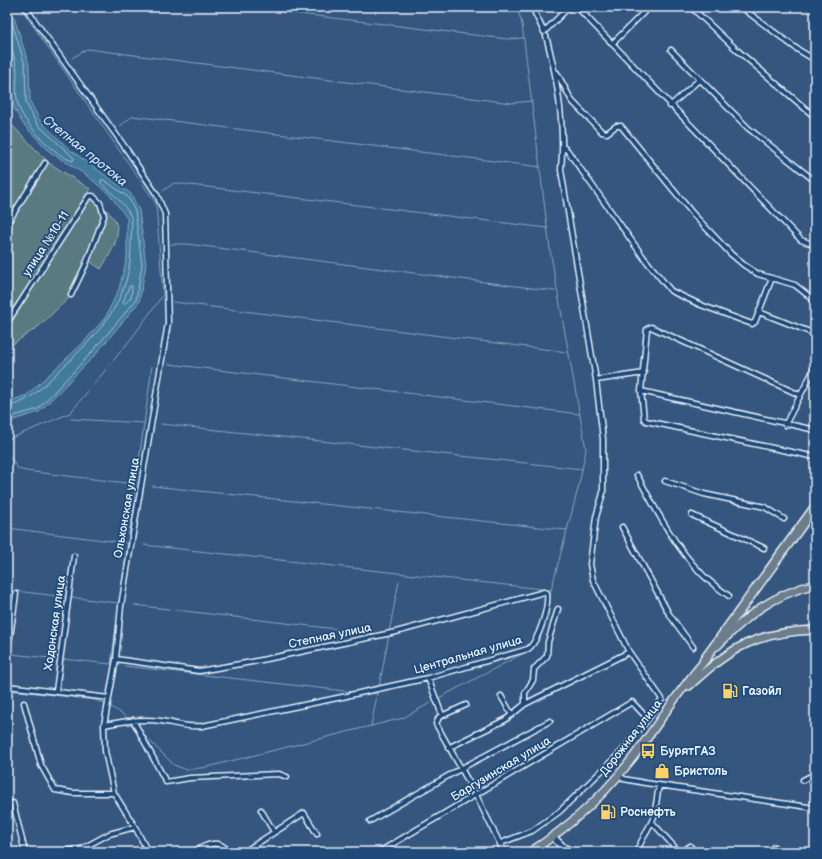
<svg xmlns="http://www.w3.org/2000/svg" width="822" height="859" font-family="'Balsamiq Sans',sans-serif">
	<rect width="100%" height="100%" fill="#35567e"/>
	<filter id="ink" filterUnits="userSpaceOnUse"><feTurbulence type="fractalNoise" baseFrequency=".025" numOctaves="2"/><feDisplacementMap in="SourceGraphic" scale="8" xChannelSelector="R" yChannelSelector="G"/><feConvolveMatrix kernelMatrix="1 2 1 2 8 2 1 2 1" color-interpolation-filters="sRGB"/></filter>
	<g filter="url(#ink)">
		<path fill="#587a80" stroke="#a0b6bc" d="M7,120L49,163L90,189L87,194L92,197C99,204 109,211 114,219C124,236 109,255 101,269L86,259L67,295L70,297L39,326L7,348Z"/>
		<path fill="#427a9c" stroke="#84aac1" d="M7,10L14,17L29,65L30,101L40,121L69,149L131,194L139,210L146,265L139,302L95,355L39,412L7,422V402L27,395L82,344L105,318L119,289L127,257V218L110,195L86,175L50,152L23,124L14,108L12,94L13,69L7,44Z"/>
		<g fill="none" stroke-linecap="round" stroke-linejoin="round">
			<path stroke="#a6c1d3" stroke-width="1" d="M7,15L11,19L25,65L26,103L37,124L74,158L73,161C57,158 21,121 18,104C15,93 17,82 17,70C16,64 14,58 13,52L7,48
				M132,286L131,298L124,304L123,302L129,287Z
				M7,406C29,404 46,383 61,369C101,331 132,300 131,241C131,234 133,224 131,217C126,205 110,191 101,183V180H104L128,197L135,211L142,265L136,300L92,352L38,409L7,418"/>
			<path stroke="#84aac1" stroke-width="1" d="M242,7L507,39L523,38
				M517,7L522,24L550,250L586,449L579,485L549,598
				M72,58L87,49L511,103L532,101
				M120,126L133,116L541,167
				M163,191L174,183L547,228
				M171,244H187L555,291
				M173,302L567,352
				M169,364L579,414
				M71,419L144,423
				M161,424L582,469
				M7,440L70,413L131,339L163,295L156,204L153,199L20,7
				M8,453L18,469L26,471L135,484
				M152,486L567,530
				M7,528L127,543
				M144,545L551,590
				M7,590L66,597
				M69,597L118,603
				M134,605L378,634
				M389,632L399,581
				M10,654L59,659
				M62,659L111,664L152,366
				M124,666L354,692
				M379,687L389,635
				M7,691H20L95,700L106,704
				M368,693L377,694
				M437,699L526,652
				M109,705L129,719
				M371,726L378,690
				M142,733L174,765L187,770L207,767L403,718L434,701"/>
			<defs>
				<path id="street" d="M25,7L127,150L157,195L165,214L168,323L121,606L116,659L104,725L105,751L114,793L135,827
					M532,7L544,32L569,7
					M577,7L801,240L815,245
					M691,7L737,50L815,117
					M741,7L797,49L815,60
					M584,15L591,7
					M546,36C558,80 565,125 561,170L596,380L603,439V493L596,517L590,564L593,580L629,652
					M612,44L649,7
					M671,50L748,128L815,181
					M557,73L572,101L602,132L607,133L616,126H621L693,214L731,254L744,265L758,274L795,285L815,301
					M670,106L699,80
					M563,147L567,150L644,258L671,291L701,305L752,324L755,322L772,278
					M7,224L45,163
					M759,312L815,334
					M7,323L89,196H93L100,203L104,216L86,264L71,295
					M596,380L644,373
					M641,391L815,430
					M800,395L651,327L647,329L641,391L644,419L646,421L815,457
					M785,425L815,367
					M637,475C655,508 674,546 701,573C709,582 720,589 729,596
					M665,481L704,494L765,507L784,519
					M692,515L764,548
					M622,527L669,614L693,647
					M7,658L16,594
					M116,659L199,671L252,662L396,632L544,592L547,593C549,606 539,641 528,649L428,678L350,695
					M428,678L442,715
					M7,686L109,698
					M56,691L74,556
					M501,696L512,715
					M24,703L41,765L55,790L73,793H114
					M525,704V693L533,680L534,669L547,656L548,642L558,609
					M466,705L439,717L436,724L476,795L504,852
					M133,720L166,782L190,778L279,774L287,777
					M104,725C123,721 142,718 161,721C175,723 187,728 202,726L347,696
					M448,748L505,720L525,704L629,652L662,699L648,719
					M619,775L624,779L645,783L815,808
					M803,780L815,774
					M13,803L25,852
					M261,810L274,832
					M370,821L460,769L550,721
					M652,822L679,852
					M61,852L81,849L109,834L135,827L148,852
					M192,852C206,846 218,837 229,852
					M244,852L304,813L317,834
					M379,852L632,702L648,719L621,752L559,812L532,831L501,843
					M636,852L654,817L659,785
					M682,852L690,846L695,852
					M768,852L774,847"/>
				<path id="secondary" d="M553,837L564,848L574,852"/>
				<path id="primary" d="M717,646C749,614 770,596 815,584
					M689,686C732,647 755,632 815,630
					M530,852C566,829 600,799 627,765C655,730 678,690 708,657"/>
				<path id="highway" d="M704,660L815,507"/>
			</defs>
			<use href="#street" stroke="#e8f1f8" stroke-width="7"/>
			<use href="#secondary" stroke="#e8f1f8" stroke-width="9"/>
			<use href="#primary" stroke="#e8f1f8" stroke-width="10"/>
			<use href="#highway" stroke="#e8f1f8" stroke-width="11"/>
			<use href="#street" stroke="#1f4a7a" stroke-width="4"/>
			<use href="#secondary" stroke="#1f4a7a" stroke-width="6"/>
			<use href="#primary" stroke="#6c7d8b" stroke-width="7"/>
			<use href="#highway" stroke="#6c7d8b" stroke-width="8"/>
		</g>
	</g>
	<defs>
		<symbol id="fuel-bare" viewBox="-9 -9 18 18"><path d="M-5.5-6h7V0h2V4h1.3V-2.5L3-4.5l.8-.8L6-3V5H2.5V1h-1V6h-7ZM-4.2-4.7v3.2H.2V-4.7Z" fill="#ffd166" stroke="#1f4a7a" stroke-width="2.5" paint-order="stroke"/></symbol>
		<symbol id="bus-bare" viewBox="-9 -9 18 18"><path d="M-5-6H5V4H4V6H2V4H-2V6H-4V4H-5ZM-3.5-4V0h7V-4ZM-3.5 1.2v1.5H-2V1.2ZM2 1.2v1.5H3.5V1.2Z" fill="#ffd166" stroke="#1f4a7a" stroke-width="2.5" paint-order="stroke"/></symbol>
		<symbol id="shop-bare" viewBox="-9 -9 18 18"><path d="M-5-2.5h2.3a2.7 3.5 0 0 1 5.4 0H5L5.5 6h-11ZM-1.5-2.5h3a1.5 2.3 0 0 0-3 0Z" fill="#ffd166" stroke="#1f4a7a" stroke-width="2.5" paint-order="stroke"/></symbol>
	</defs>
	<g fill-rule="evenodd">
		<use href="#fuel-bare" x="719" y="680" width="22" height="22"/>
		<use href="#bus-bare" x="637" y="740" width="22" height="22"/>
		<use href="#shop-bare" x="651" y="760" width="22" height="22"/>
		<use href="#fuel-bare" x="597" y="801" width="22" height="22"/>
	</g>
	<g text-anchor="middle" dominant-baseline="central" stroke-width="3.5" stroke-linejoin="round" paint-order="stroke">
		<g font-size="12" fill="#e8f1f8" stroke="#1f4a7a">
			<text transform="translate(46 244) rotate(-57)">улица №10-11</text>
			<text transform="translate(127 508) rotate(-80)">Ольхонская улица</text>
			<text transform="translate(55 623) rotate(-82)">Ходонская улица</text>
			<text transform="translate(330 636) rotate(-12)">Степная улица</text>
			<text transform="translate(468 655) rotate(-16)">Центральная улица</text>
			<text transform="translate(631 738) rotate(-52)">Дорожная улица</text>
			<text transform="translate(501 769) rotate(-31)">Баргузинская улица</text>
		</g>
		<g font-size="12" font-weight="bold" fill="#e8f1f8" stroke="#1f4a7a" text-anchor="start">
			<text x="742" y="691">Газойл</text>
			<text x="660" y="751">БурятГАЗ</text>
			<text x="674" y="771">Бристоль</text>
			<text x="620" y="812">Роснефть</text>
		</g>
		<g font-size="13" font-style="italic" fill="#cfdfea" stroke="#1f4a7a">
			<text transform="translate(85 151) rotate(39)">Степная протока</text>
		</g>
	</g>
	<rect width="822" height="859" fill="none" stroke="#1f4a7a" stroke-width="24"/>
	<rect x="12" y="12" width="798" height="835" fill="none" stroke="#e8f1f8" stroke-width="1.5" filter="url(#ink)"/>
</svg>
